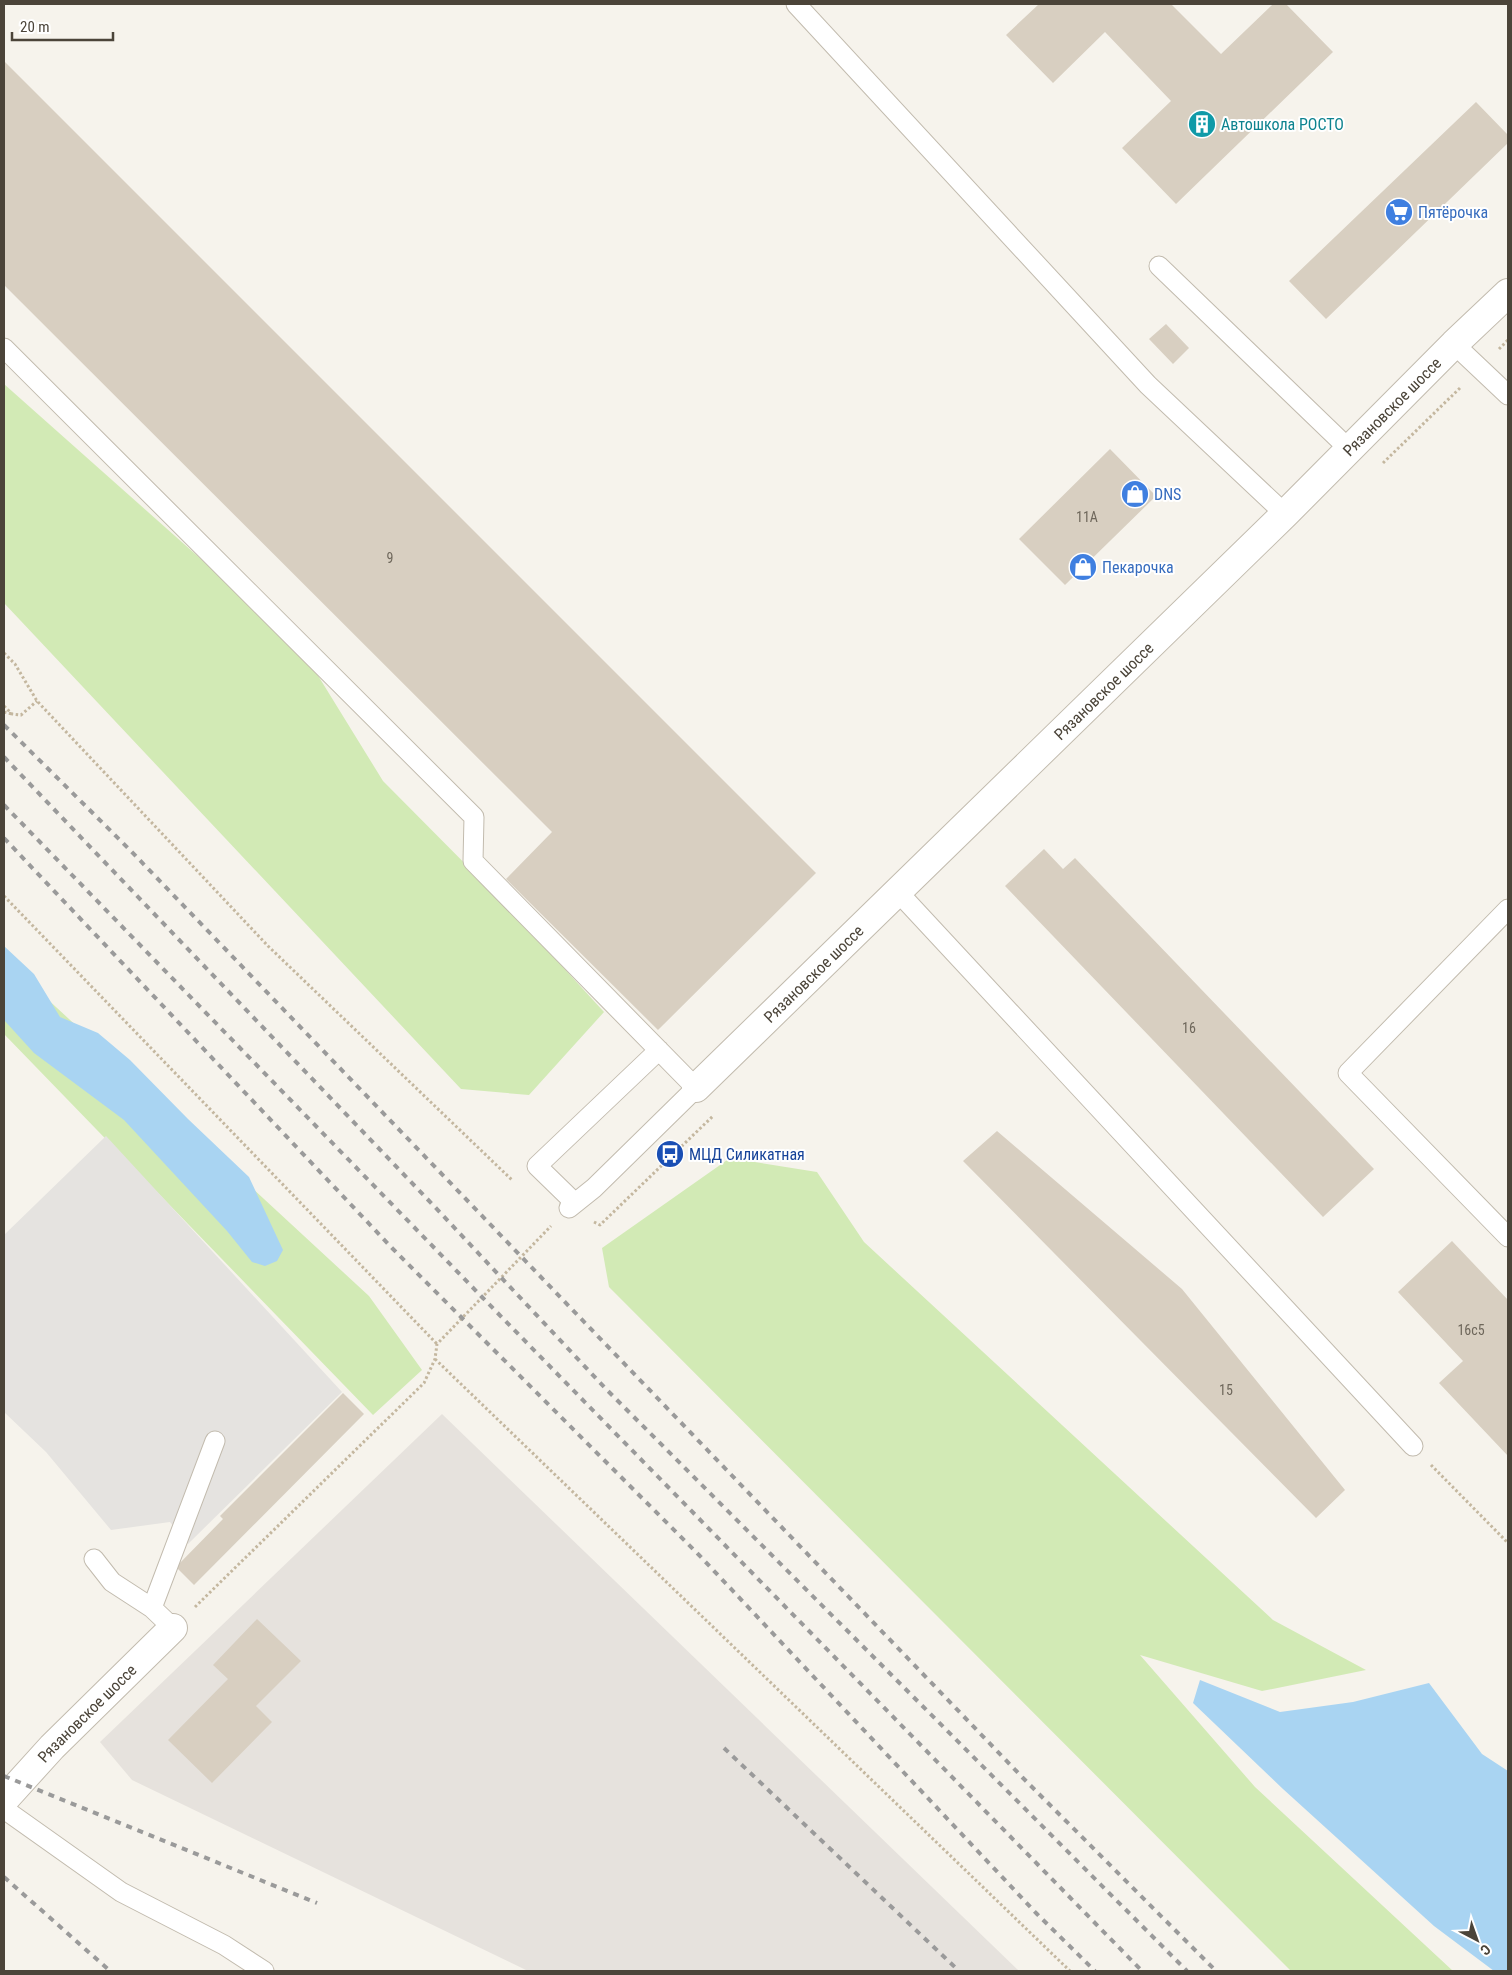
<svg xmlns="http://www.w3.org/2000/svg" width="1512" height="1975" font-family="'Roboto Condensed',sans-serif">
	<rect width="100%" height="100%" fill="#f6f3ec"/>
	<path fill="#e6e2dd" d="M442,1414L1019,1971H528L132,1780L100,1742Z"/>
	<path fill="#d2eab5" d="M4,384L301,648L383,781L507,906L604,1012L529,1095L461,1089L4,603Z
		M4,959L369,1296L422,1370L373,1415L4,1034Z
		M730,1158L817,1172L864,1242L1273,1620L1366,1670L1262,1691L1140,1655L1255,1787L1453,1971H1291L609,1287L602,1248Z"/>
	<path fill="#e5e3e0" d="M106,1136L342,1392L188,1544L170,1522L111,1530L46,1452L4,1412V1235Z"/>
	<path fill="#a9d4f2" d="M4,946L34,974L60,1017L98,1033L130,1060L188,1119L249,1177L283,1250L277,1261L265,1266L252,1262L227,1231L124,1120L34,1053L4,1020Z
		M1200,1680L1280,1712L1353,1702L1429,1683L1482,1754L1508,1771V1971H1494L1434,1926L1283,1789L1193,1703Z"/>
	<path fill="#d8cfc1" d="M1039,4H1171L1221,54L1273,4H1286L1333,52L1176,204L1122,148L1171,101L1105,32L1053,83L1006,35Z
		M4,61L816,873L658,1030L506,879L552,832L4,285Z
		M1476,102L1508,135V143L1326,319L1289,281Z
		M1166,324L1189,348L1173,364L1149,339Z
		M1110,449L1156,496L1065,585L1019,539Z
		M1044,849L1063,869L1075,858L1374,1169L1323,1217L1005,886Z
		M997,1131L1182,1289L1345,1490L1316,1518L963,1161Z
		M1452,1241L1508,1300V1456L1439,1383L1463,1361L1398,1292Z
		M343,1393L364,1414L194,1585L176,1567L223,1519L220,1516Z
		M257,1619L301,1661L256,1706L272,1722L212,1783L168,1740L228,1679L213,1665Z"/>
	<g fill="none" stroke-linecap="round" stroke-linejoin="round">
		<defs>
			<path id="lane" d="M796,4L1148,385L1285,514
				M1159,266L1349,449
				M1454,344L1508,395
				M4,348L474,817L473,861L696,1088L594,1188L569,1208
				M898,892L1413,1446
				M1508,909L1348,1073L1508,1237
				M575,1203L537,1166L659,1050
				M94,1559L112,1582L152,1608
				M173,1628L152,1608L215,1441
				M4,1809L121,1892L224,1945L264,1971"/>
			<g id="street">
				<path id="s1" d="M696,1088L1285,514L1454,344L1508,293"/>
				<path id="s2" d="M4,1800L52,1747L173,1628"/>
			</g>
		</defs>
		<use href="#lane" stroke="#c2bbae" stroke-width="21"/>
		<use href="#street" stroke="#c2bbae" stroke-width="30"/>
		<path stroke="#c4b79f" stroke-width="3" stroke-dasharray="2.5 2.5" stroke-linecap="butt" d="M1499,349L1508,340
			M1383,463L1461,387
			M4,653L15,664L37,701L268,946L512,1180
			M4,706L12,714L21,715L37,701
			M4,712L12,714
			M4,896L437,1344
			M594,1222L600,1225L713,1116
			M435,1359L1070,1971
			M1431,1465L1508,1543
			M195,1607L424,1383L435,1359L437,1344L551,1226"/>
		<use href="#lane" stroke="#fff" stroke-width="19"/>
		<use href="#street" stroke="#fff" stroke-width="28"/>
		<path stroke="#9a9a9a" stroke-width="4" stroke-dasharray="6 6" stroke-linecap="butt" d="M4,725L130,850L1023,1778L1216,1971
			M4,757L434,1206L606,1389L1187,1971
			M4,805L481,1296L1142,1971
			M4,838L392,1248L700,1556L1036,1913L1095,1971
			M724,1748L959,1971
			M4,1776L317,1903
			M4,1877L110,1971"/>
	</g>
	<defs>
		<symbol id="building-disc" viewBox="-11 -11 22 22"><circle r="9.5" fill="#0f9aa8" stroke="#fff"/><path d="M-4-6H4V6H1V3H-1V6H-4ZM-2.5-4.3h1.7v1.8h-1.7ZM.8-4.3h1.7v1.8H.8ZM-2.5-1h1.7V.8h-1.7ZM.8-1h1.7V.8H.8Z" fill="#fff"/></symbol>
		<symbol id="supermarket-disc" viewBox="-11 -11 22 22"><circle r="9.5" fill="#3f7fe0" stroke="#fff"/><path d="M-6-5.5h2.5l.6 2H6L4.5 2H-2.5L-4.4-4H-6ZM-1.5 3.2a1.3 1.3 0 1 0 .1 0ZM3 3.2a1.3 1.3 0 1 0 .1 0Z" fill="#fff"/></symbol>
		<symbol id="shop-disc" viewBox="-11 -11 22 22"><circle r="9.5" fill="#3f7fe0" stroke="#fff"/><path d="M-5-2.5h2.3a2.7 3.5 0 0 1 5.4 0H5L5.5 6h-11ZM-1.5-2.5h3a1.5 2.3 0 0 0-3 0Z" fill="#fff"/></symbol>
		<symbol id="bus-disc" viewBox="-11 -11 22 22"><circle r="9.5" fill="#1a4fb4" stroke="#fff"/><path d="M-5-6H5V4H4V6H2V4H-2V6H-4V4H-5ZM-3.5-4V0h7V-4ZM-3.5 1.2v1.5H-2V1.2ZM2 1.2v1.5H3.5V1.2Z" fill="#fff"/></symbol>
	</defs>
	<g fill-rule="evenodd">
		<use href="#building-disc" x="1186" y="108" width="32" height="32"/>
		<use href="#supermarket-disc" x="1383" y="196" width="32" height="32"/>
		<use href="#shop-disc" x="1119" y="478" width="32" height="32"/>
		<use href="#shop-disc" x="1067" y="551" width="32" height="32"/>
		<use href="#bus-disc" x="654" y="1138" width="32" height="32"/>
	</g>
	<g text-anchor="middle" dominant-baseline="central" stroke-width="4" stroke-linejoin="round" paint-order="stroke">
		<g font-size="14" fill="#6e675b">
			<text x="1087" y="517">11А</text>
			<text x="390" y="558">9</text>
			<text x="1189" y="1028">16</text>
			<text x="1471" y="1330">16с5</text>
			<text x="1226" y="1390">15</text>
		</g>
		<g font-size="16" fill="#0d838f" stroke="#fff" text-anchor="start">
			<text x="1221" y="124">Автошкола РОСТО</text>
		</g>
		<g font-size="16" fill="#366cbe" stroke="#fff" text-anchor="start">
			<text x="1418" y="212">Пятёрочка</text>
			<text x="1154" y="494">DNS</text>
			<text x="1102" y="567">Пекарочка</text>
		</g>
		<g font-size="16" fill="#4b4439" stroke="#fff">
			<text stroke="none"><textPath href="#s1" startOffset="974">Рязановское шоссе</textPath></text>
			<text stroke="none"><textPath href="#s1" startOffset="569">Рязановское шоссе</textPath></text>
			<text stroke="none"><textPath href="#s1" startOffset="164">Рязановское шоссе</textPath></text>
			<text stroke="none"><textPath href="#s2" startOffset="120">Рязановское шоссе</textPath></text>
		</g>
		<g font-size="16" fill="#164399" stroke="#fff" text-anchor="start">
			<text x="689" y="1154">МЦД Силикатная</text>
		</g>
	</g>
	<rect width="1512" height="1975" fill="none" stroke="#4b4439" stroke-width="10"/>
	<g transform="translate(1477 1940) rotate(139)" stroke="#ffffff" stroke-width="4" paint-order="stroke">
	<path d="M0-4L9 19L0 12L-9 19Z" fill="#4b4439"/>
	<text y="-8" font-size="14" font-weight="bold" text-anchor="middle" fill="#4b4439">С</text>
	</g>
	<path d="M12 32v8h101v-8" fill="none" stroke="#4b4439" stroke-width="2.5"/>
	<text x="20" y="32" font-size="15" fill="#4b4439" stroke="#ffffff" stroke-width="4" paint-order="stroke">20 m</text>
</svg>
